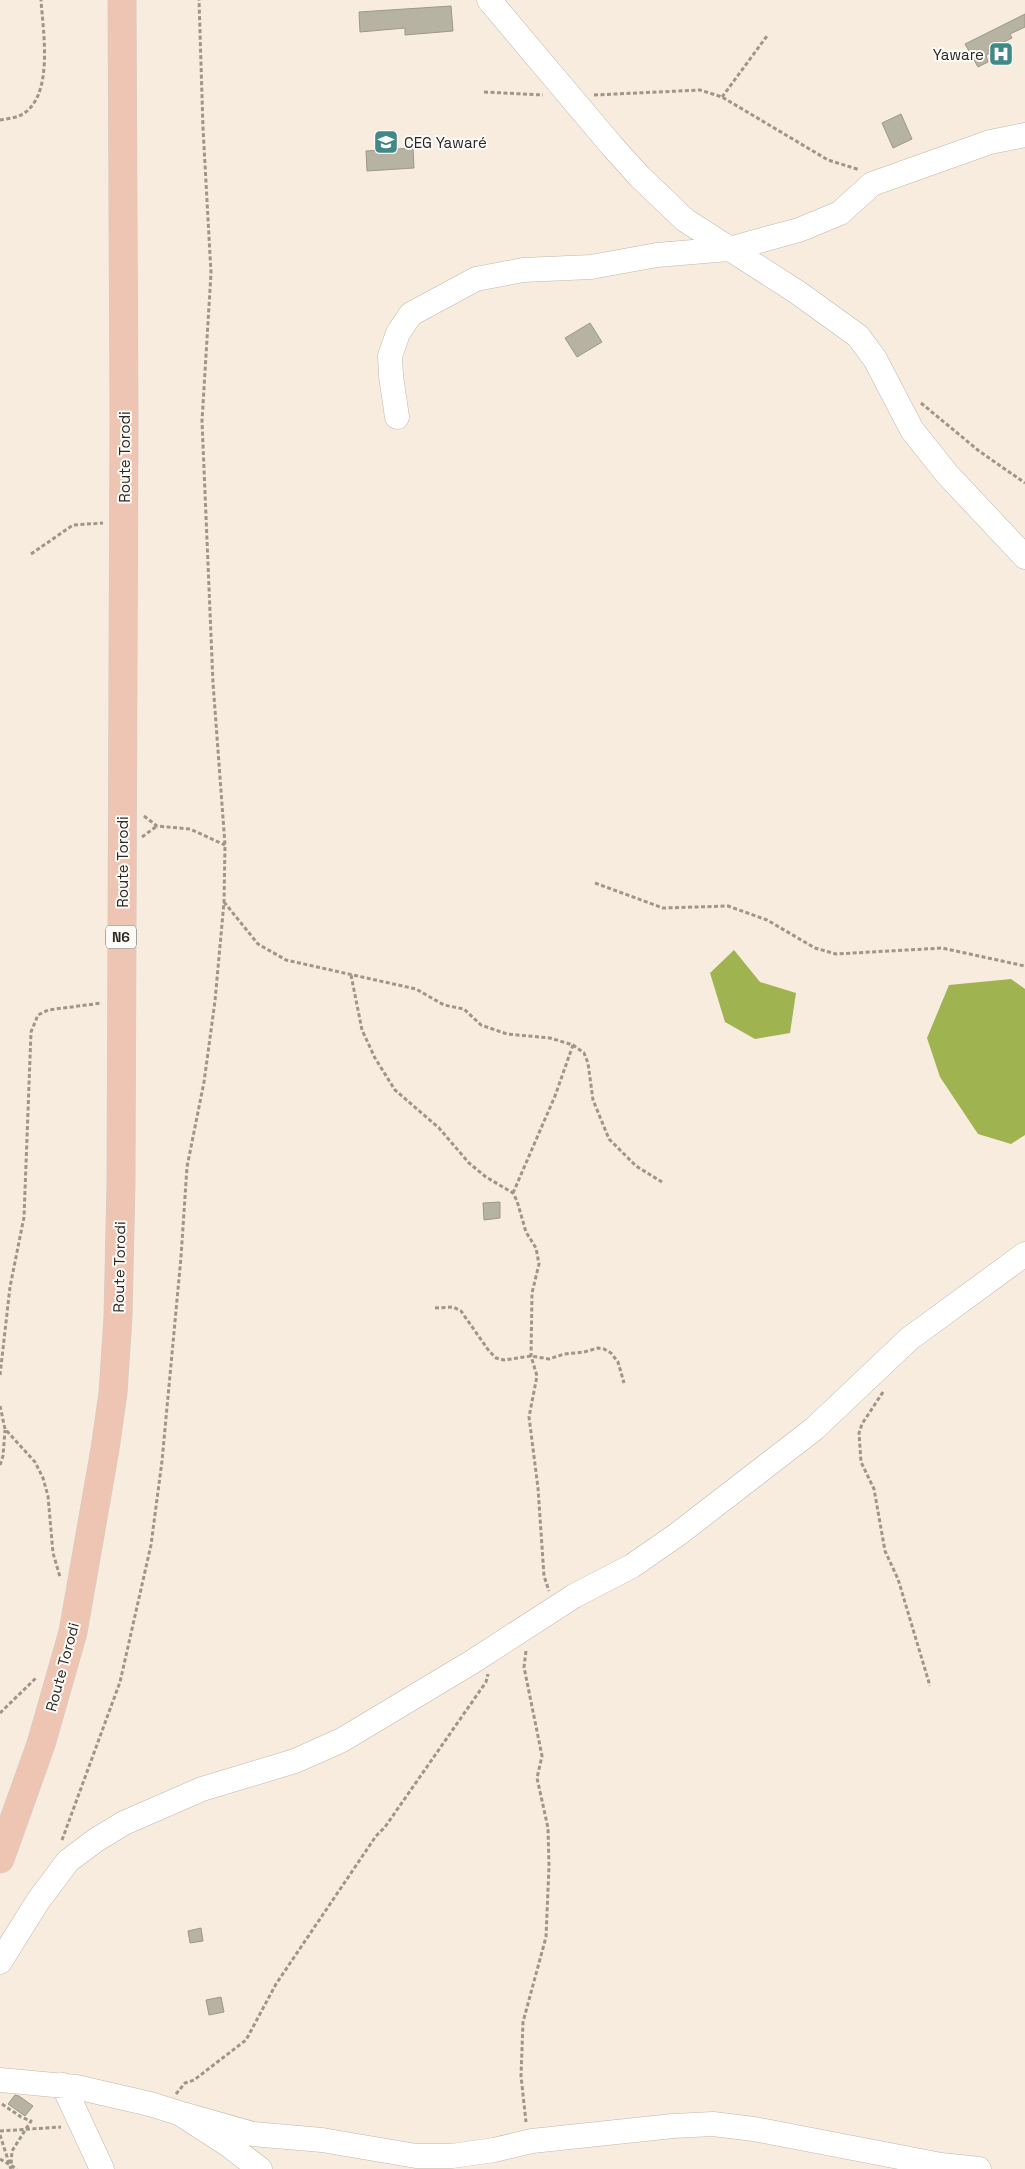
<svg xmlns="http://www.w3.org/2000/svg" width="1025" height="2169" font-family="'Space Grotesk',sans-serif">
	<rect width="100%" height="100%" fill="#f8ecde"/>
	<path fill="#9fb350" d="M734,950L760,982L796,993L790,1033L755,1039L725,1022L710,973Z
		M1011,979L1025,989V1135L1011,1144L978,1134L940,1077L927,1038L949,985Z"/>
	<path fill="#b7b3a3" stroke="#9c9889" d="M451,6L453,31L405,35V28L360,32L359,12Z
		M1025,14V27L1010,34L1012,38L988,50L990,53L986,55L988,62L978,67L965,44Z
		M901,114L912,139L893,148L882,123Z
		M413,148L414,168L367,171L366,151Z
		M590,323L602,342L577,357L565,338Z
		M500,1202V1218L484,1220L483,1203Z
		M201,1928L203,1941L190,1943L188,1931Z
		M221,1997L224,2012L209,2015L206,2000Z
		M15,2095L19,2096L33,2106L25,2116L8,2104Z"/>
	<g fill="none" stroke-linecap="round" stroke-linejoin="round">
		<defs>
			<path id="minor" d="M489,0L612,146L640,177L685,220L797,292L858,336L875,359L912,430L947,474L1025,557
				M397,417L391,376L390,356L398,333L411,314L476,279L523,270L591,267L657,255L729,249L799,230L840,213L872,184L990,142L1025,135
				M0,1962L38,1901L68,1861L96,1840L124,1823L202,1789L295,1761L342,1740L472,1662L574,1596L632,1566L678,1534L814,1429L909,1339L1025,1254
				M0,2080L76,2087L150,2104L179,2113L227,2144L260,2169
				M63,2085L102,2169
				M179,2113L253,2134L322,2140L416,2156H452L494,2150L532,2141L673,2126L713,2124L754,2129L941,2165L979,2169"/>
			<path id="major" d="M0,1859L41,1744L73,1632L105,1449L113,1393L118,1317L121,1183L124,418L122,0"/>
		</defs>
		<use href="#minor" stroke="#c1b6a9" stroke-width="25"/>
		<use href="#major" stroke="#d1cfce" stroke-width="29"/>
		<path stroke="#9e958b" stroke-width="3" stroke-dasharray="4 2.5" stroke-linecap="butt" d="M484,92L543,95
			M594,95L700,90L722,97L828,160L860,170
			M722,97L767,36
			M0,120C6,119 14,118 19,116C55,100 43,32 41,0
			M921,403L979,451L1025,483
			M31,554L73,525L103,523
			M144,816L157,826L190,829L225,845
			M142,837L157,826
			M595,883L663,908L728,906L767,920L815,948L836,954L942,948L1025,966
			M224,902L258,944L286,960L416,989L444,1005L464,1009L481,1025L507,1034L550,1038L573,1045L584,1053L588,1063L593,1100L609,1139L636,1166L662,1182
			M351,975L362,1030L375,1058L395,1090L439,1128L469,1163L486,1177L513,1193L517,1201L526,1232L536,1248L539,1264L532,1293L531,1356L537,1376L529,1417L538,1488L544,1576L549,1591
			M513,1193L555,1096L573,1045
			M435,1308L453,1307L461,1311L489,1351L496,1358L504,1360L531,1356L549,1359L564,1354L584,1352L598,1348L604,1349L611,1353L618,1362L624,1383
			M0,1375L10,1287L24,1217L31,1032L38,1015L48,1010L102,1003
			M883,1392L862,1424L859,1433L861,1462L874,1489L885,1551L898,1579L930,1686
			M0,1406L5,1429L35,1462L43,1478L48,1496L53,1553L60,1577
			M0,1465L3,1456L5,1430
			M526,1651L524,1667L542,1756L537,1778L548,1828L549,1866L546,1937L523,2022L521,2076L526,2122
			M0,1713L37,1677
			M62,1840L120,1682L151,1545L162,1461L181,1257L187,1167L204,1082L215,1001L224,902L225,845L213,683L202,421L211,273L203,128L199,0
			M176,2094L185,2083L194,2080L246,2040L276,1984L376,1836L385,1827L486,1682L488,1674
			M2,2104L21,2117L31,2121L12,2151L11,2165
			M0,2131L61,2127
			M0,2135L11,2169
			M0,2159L17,2169"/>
		<use href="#minor" stroke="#fff" stroke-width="24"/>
		<use href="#major" stroke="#edc5b2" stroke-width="28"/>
	</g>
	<defs>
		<symbol id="hospital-square" viewBox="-11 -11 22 22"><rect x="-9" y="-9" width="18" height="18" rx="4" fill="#418986" stroke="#fdfbf8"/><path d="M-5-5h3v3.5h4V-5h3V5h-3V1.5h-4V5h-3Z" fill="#fff"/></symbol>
		<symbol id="school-square" viewBox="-11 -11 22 22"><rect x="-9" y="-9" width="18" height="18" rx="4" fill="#418986" stroke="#fdfbf8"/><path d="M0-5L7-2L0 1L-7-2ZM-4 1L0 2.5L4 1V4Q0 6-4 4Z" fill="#fff"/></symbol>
	</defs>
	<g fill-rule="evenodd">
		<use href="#hospital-square" x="987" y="40" width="28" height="28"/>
		<use href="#school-square" x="372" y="128" width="28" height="28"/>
	</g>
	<g text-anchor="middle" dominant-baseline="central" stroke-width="4" stroke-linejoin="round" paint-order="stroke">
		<rect fill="#fdfbf8" stroke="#6b6762" stroke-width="1" x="106" y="925.5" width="30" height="23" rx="4"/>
		<g font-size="14" font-weight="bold" fill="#2c2722">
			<text x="121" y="937">N6</text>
		</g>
		<g font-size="15" fill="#2c2722" stroke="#fdfbf8" text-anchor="end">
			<text x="984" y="54">Yaware</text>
			<text x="404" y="142" text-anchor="start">CEG Yawaré</text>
		</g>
		<g font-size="15" fill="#2c2722" stroke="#fdfbf8">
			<text transform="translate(124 457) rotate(-90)">Route Torodi</text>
			<text transform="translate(122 862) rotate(-90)">Route Torodi</text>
			<text transform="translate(119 1267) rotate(-89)">Route Torodi</text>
			<text transform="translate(62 1667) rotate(-75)">Route Torodi</text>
		</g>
	</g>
</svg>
